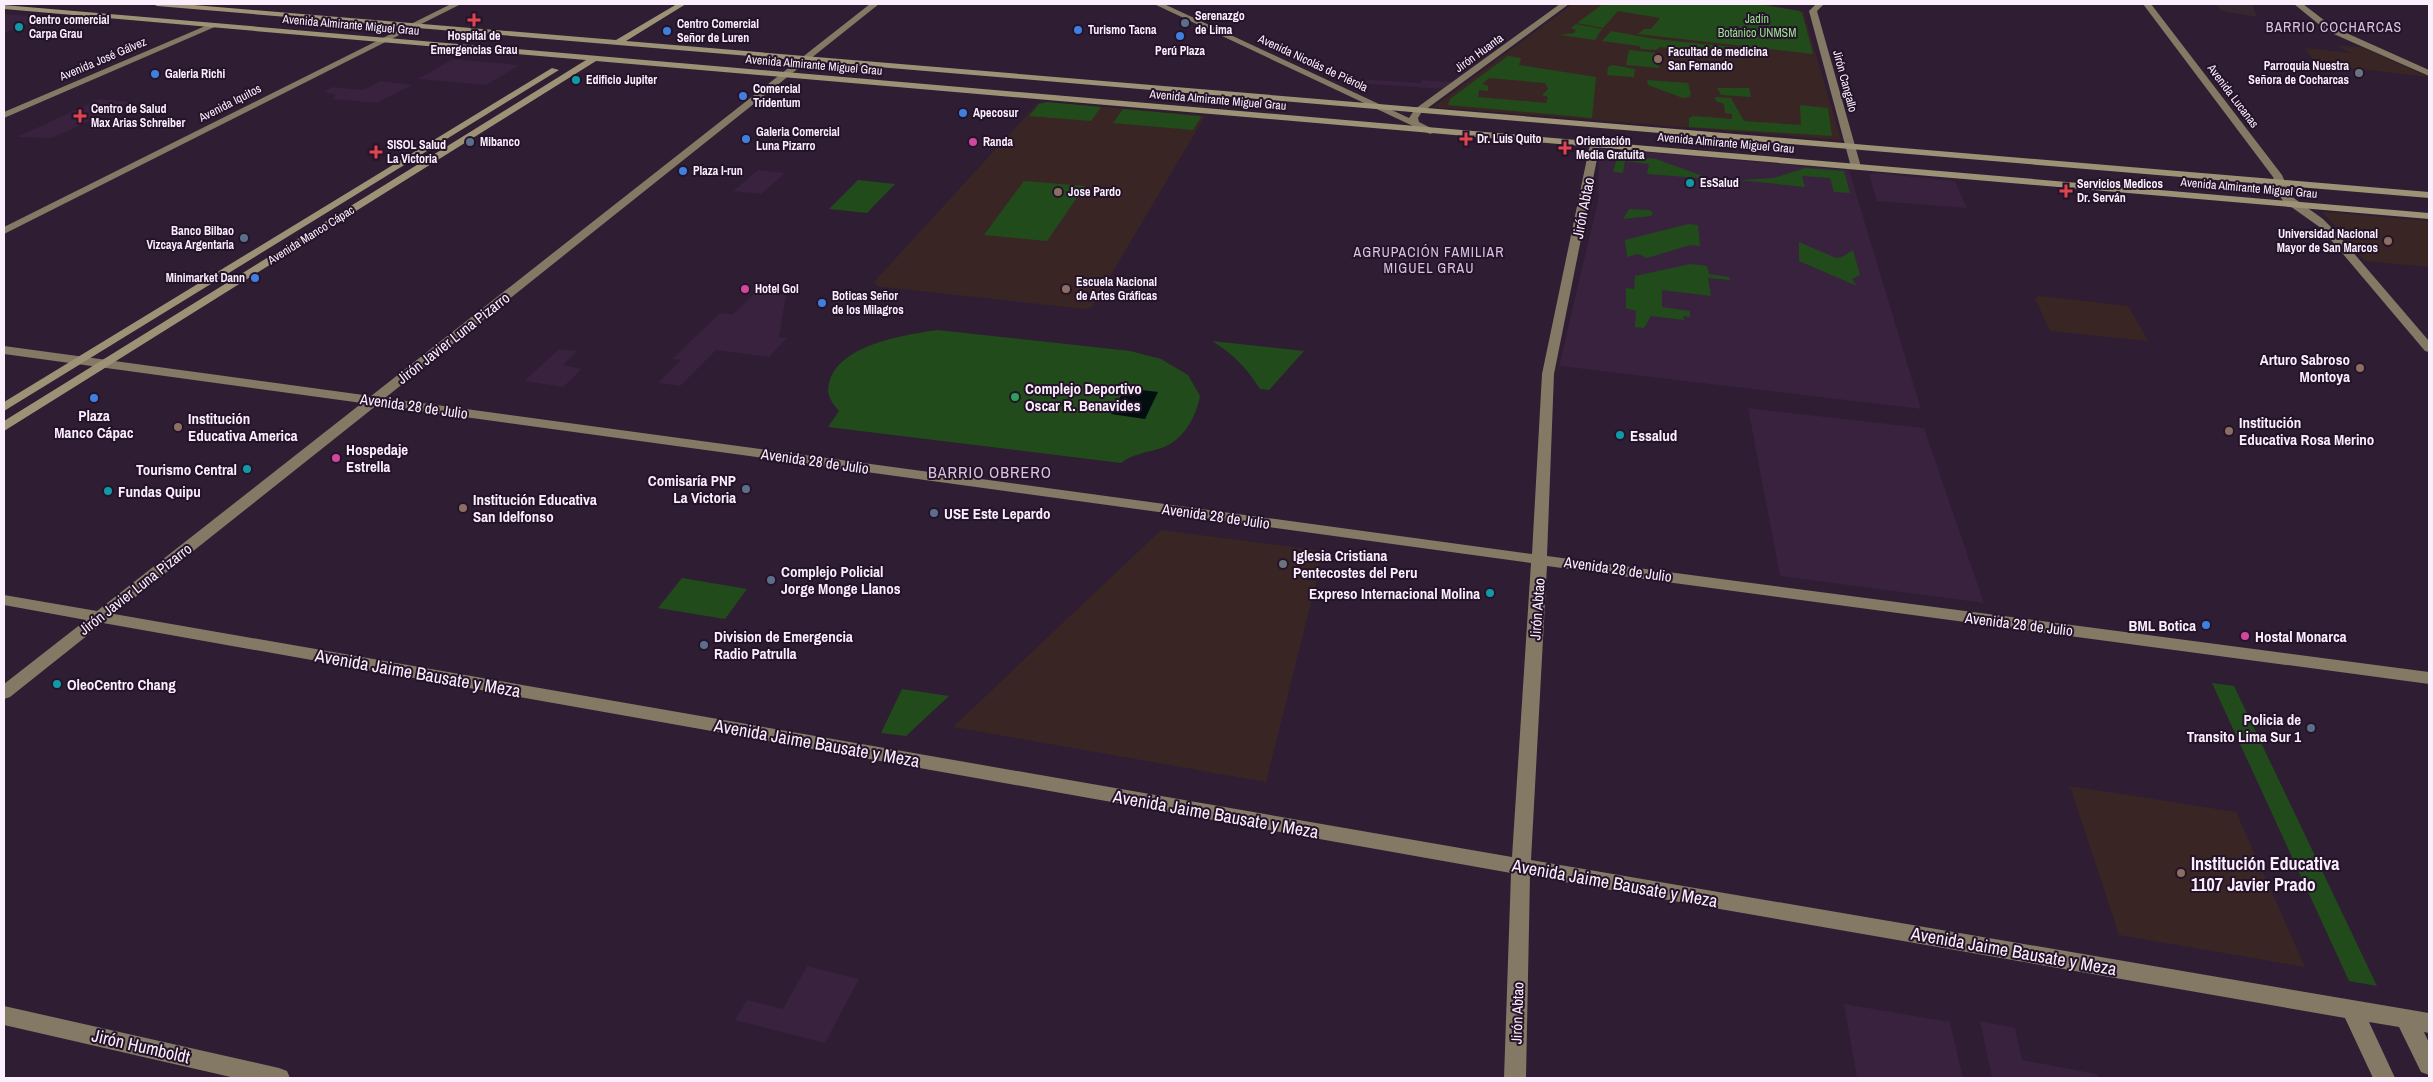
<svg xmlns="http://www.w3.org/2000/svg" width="2433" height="1082" font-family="'Archivo Narrow',sans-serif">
	<rect width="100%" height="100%" fill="#2e1d33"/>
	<path fill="#362630" d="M2216,4H2252L2257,17L2221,11Z"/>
	<path fill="#38223e" d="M4,14L46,17L4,33Z
		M453,59L520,65L486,85L418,79Z
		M1358,79L1421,83L1422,80L1452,82L1443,89L1357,83Z
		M381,81L412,85L377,103L332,99L336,95L323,92L333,87L363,90Z
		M99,99L131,102L52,138L17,137Z
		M1599,148L1849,170L1921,409L1559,366L1598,201Z
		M758,170L785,173L761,194L733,191Z
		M1875,173L1955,181L1967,208L1877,201L1869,175Z
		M757,291L786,295L779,337L787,338L769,357L716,350L680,386L658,383L681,360L672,359L720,313L733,314Z
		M559,349L577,351L563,365L582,369L563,387L524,381Z
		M1748,408L1924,428L1984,603L1780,576Z
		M807,966L859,979L825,1043L735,1020L747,1000L783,1009Z
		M1844,1004L1950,1022L1963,1078H1857Z
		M1980,1021L2015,1028L2022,1060L2097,1074L2098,1078H1992Z"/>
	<path fill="#392624" d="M1573,4H1763L1803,11L1841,140L1433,107Z
		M2337,46L2362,47L2428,77L2316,64L2305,48L2351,53Z
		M1046,102L1205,116L1092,307L1085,309L876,286L878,284L873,283L1038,103Z
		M2324,212L2429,221V267L2365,261L2323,213Z
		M2039,296L2128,306L2148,341L2050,331L2035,298Z
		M1161,530L1324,551L1266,782L953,727Z
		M2070,786L2236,812L2305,967L2119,935Z"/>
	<path fill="#224b1c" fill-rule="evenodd" d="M1603,4H1758L1799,11L1802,13L1813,54L1638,34L1644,29H1651L1660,18L1618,11L1603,28L1577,23Z
		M1576,24L1602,29L1595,40L1560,35L1574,33L1576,30L1571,28Z
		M1611,31L1655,39L1752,49L1749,54L1702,49L1694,56L1686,55L1683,50L1660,47L1656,50L1641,49L1639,46L1602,41Z
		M1629,50L1656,53L1659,68L1626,65Z
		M1508,56L1521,58L1519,65L1596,77L1592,118L1448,105L1450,99ZM1489,78L1545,83L1548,89L1542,95L1548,97L1546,103L1478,97L1479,90L1488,91V86L1482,84Z
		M1612,65L1635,69L1634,77L1607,75L1608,67Z
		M1647,80L1688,83L1691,94L1689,97L1683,98L1648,85Z
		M1717,88H1749L1751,97L1721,95Z
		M1715,97L1731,98L1744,121L1801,125L1800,105L1828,108L1832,136L1689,127V118L1693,116L1732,119V114L1725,113L1724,104L1716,101Z
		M1047,102L1101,107L1091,121L1029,116L1039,104Z
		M1123,109L1200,116L1201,117L1193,130L1113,123Z
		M1626,156L1656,159L1711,179L1647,174L1649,164L1625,161L1623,173L1613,172L1617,158Z
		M1805,168L1844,171L1850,193L1834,192L1830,178L1802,176L1805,187L1739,180L1774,178Z
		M858,180L895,184L867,213L829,209Z
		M1024,181L1085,186L1047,241L984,235Z
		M1629,209L1649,210L1653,212L1651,216L1623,219Z
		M1688,224L1698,225L1700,246L1690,245L1647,258L1638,254L1627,257L1625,240Z
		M1799,242L1836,258L1842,257L1853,250L1860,275L1852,279L1857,286L1799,261Z
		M1690,264L1707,266L1709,274L1729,277L1730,280L1708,278L1711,296L1662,290V307L1690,311V317L1683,316L1684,320L1651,316L1644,328L1635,327L1636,311L1626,308V288L1634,289L1635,276Z
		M937,330L1130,351L1161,359L1188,375L1200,396C1196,418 1182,443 1158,449C1145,453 1132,454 1121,463L828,427L839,411C836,407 832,403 830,398C827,392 828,386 830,380C842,344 905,335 937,330Z
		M1212,341L1304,351L1269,390L1260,389C1247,368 1233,354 1212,341Z
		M682,578L747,589L725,619L658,608Z
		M2212,683L2234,686L2377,986L2349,981Z
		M902,689L949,696L906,736L881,733Z"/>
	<path fill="#030e10" d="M1125,388L1158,392L1145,419L1111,414Z"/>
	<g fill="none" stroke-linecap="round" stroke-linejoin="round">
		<path fill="#837965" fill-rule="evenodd" d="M451,4H461L4,234V227Z
			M870,4H879L385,398L1532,554L1542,374L1590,144L1598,142L1600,144L1554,374L1547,556L2429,672V684L1547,566L1531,860L2429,1013V1033L2424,1032L2429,1043V1075L2421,1072L2399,1027L2369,1022L2395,1078H2373L2345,1018L1530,876L1526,1078H1504L1511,873L103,623L10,697L4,699V684L86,620L4,605V595L97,611L362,403L4,354V346L371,396ZM377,405L1531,563L1512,857L114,614Z
			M1154,4H1164L1409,118L1415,109L1560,4H1569L1421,113L1418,118L1419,122L1433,129V133L1430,134Z
			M1816,4H1824L1817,11L1861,167L1860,169L1851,167L1809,11Z
			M2143,4H2151L2282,175L2291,196L2323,219L2333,229L2429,341V352L2425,351L2321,228L2283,201L2278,193L2273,177Z
			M2294,4H2303L2333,27L2429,70V76L2327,31Z
			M210,24L217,26L4,118V112Z
			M4,1006L279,1068L287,1071L290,1078H235L4,1025Z"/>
		<path fill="#9d9176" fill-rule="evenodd" d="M153,4H182L616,40L677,4H686L626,41L2429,192V198L157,6Z
			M4,5L2429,213V219L596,61L4,431V421L586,60L4,9Z
			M552,68L559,70L4,411V402Z"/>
	</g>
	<g fill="#e0444e" stroke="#241329" stroke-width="2">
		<path d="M471.5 12.5h5v5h5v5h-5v5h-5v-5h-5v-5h5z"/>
		<path d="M77.5 108.5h5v5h5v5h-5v5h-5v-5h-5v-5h5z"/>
		<path d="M1463.5 131.5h5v5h5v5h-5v5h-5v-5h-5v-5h5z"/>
		<path d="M1562.5 140.5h5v5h5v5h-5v5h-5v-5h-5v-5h5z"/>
		<path d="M373.5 144.5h5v5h5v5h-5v5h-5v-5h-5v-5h5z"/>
		<path d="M2063.5 183.5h5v5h5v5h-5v5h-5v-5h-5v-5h5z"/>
	</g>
	<g fill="#5c6f8a" stroke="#241329" stroke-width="2">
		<circle cx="1185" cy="23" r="5"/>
		<circle cx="470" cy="142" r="5"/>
		<circle cx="244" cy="238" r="5"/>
		<circle cx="746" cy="489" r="5"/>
		<circle cx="934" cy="513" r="5"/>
		<circle cx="771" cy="580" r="5"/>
		<circle cx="704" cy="645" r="5"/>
		<circle cx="2311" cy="728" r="5"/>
	</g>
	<g fill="#0f9aa8" stroke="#241329" stroke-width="2">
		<circle cx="19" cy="27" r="5"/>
		<circle cx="576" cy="80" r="5"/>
		<circle cx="1690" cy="183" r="5"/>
		<circle cx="1620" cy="435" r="5"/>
		<circle cx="247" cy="469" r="5"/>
		<circle cx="108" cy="491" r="5"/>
		<circle cx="1490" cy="593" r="5"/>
		<circle cx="57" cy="684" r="5"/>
	</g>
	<g fill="#3f7fe0" stroke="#241329" stroke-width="2">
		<circle cx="1078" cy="30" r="5"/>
		<circle cx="667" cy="31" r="5"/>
		<circle cx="1180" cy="36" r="5"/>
		<circle cx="155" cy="74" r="5"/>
		<circle cx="743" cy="96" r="5"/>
		<circle cx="963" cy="113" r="5"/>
		<circle cx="746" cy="139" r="5"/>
		<circle cx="683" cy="171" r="5"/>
		<circle cx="255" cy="278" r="5"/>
		<circle cx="822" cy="303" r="5"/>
		<circle cx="94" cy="398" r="5"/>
		<circle cx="2206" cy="625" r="5"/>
	</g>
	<g fill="#8d6e63" stroke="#241329" stroke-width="2">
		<circle cx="1658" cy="59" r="5"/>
		<circle cx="1058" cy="192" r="5"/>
		<circle cx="2388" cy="241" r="5"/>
		<circle cx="1066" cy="289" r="5"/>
		<circle cx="2360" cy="368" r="5"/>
		<circle cx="178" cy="427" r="5"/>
		<circle cx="2229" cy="431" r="5"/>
		<circle cx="463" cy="508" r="5"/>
		<circle cx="2181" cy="873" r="5"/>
	</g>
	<g fill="#6b7280" stroke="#241329" stroke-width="2">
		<circle cx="2359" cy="73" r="5"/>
		<circle cx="1283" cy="564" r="5"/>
	</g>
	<g fill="#d1479c" stroke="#241329" stroke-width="2">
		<circle cx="973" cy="142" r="5"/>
		<circle cx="745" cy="289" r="5"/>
		<circle cx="336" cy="458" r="5"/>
		<circle cx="2245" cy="636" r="5"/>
	</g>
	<circle fill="#2e9e5b" stroke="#241329" stroke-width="2" cx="1015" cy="397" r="5"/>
	<g text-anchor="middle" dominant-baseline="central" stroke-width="4" stroke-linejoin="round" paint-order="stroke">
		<g font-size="12" font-weight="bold" fill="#fbeffe" stroke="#241329" text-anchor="start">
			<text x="1195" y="16">Serenazgo<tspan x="1195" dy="14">de Lima</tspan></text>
			<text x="29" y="20">Centro comercial<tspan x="29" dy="14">Carpa Grau</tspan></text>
			<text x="677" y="24">Centro Comercial<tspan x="677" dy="14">Señor de Luren</tspan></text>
			<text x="1088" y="30">Turismo Tacna</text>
			<text x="474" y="36" text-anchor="middle">Hospital de<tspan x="474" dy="14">Emergencias Grau</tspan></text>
			<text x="1180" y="51" text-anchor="middle">Perú Plaza</text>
			<text x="1668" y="52">Facultad de medicina<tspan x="1668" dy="14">San Fernando</tspan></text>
			<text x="2349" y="66" text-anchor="end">Parroquia Nuestra<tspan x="2349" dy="14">Señora de Cocharcas</tspan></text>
			<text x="165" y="74">Galeria Richi</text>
			<text x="586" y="80">Edificio Jupiter</text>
			<text x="753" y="89">Comercial<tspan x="753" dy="14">Tridentum</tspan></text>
			<text x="91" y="109">Centro de Salud<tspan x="91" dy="14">Max Arias Schreiber</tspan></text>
			<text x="973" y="113">Apecosur</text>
			<text x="756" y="132">Galeria Comercial<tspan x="756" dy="14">Luna Pizarro</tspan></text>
			<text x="1477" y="139">Dr. Luis Quito</text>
			<text x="1576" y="141">Orientación<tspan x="1576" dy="14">Media Gratuita</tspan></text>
			<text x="480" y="142">Mibanco</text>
			<text x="983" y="142">Randa</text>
			<text x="387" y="145">SISOL Salud<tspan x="387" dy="14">La Victoria</tspan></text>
			<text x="693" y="171">Plaza I-run</text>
			<text x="1700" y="183">EsSalud</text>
			<text x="2077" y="184">Servicios Medicos<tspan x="2077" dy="14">Dr. Serván</tspan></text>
			<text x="1068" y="192">Jose Pardo</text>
			<text x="234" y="231" text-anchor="end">Banco Bilbao<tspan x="234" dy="14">Vizcaya Argentaria</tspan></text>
			<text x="2378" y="234" text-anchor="end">Universidad Nacional<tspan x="2378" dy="14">Mayor de San Marcos</tspan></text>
			<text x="245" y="278" text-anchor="end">Minimarket Dann</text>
			<text x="1076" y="282">Escuela Nacional<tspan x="1076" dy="14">de Artes Gráficas</tspan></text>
			<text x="755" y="289">Hotel Gol</text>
			<text x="832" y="296">Boticas Señor<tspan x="832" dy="14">de los Milagros</tspan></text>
		</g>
		<g font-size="12" fill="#99de8e" stroke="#241329">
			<text x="1757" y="19">Jadín<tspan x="1757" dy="14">Botánico UNMSM</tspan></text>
		</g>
		<g font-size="12" fill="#fbeffe" stroke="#241329">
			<text transform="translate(351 25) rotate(5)">Avenida Almirante Miguel Grau</text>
			<text transform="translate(1479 53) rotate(-36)">Jirón Huanta</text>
			<text transform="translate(103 59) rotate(-23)">Avenida José Gálvez</text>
			<text transform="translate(1313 63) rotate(25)">Avenida Nicolás de Piérola</text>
			<text transform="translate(814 65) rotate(5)">Avenida Almirante Miguel Grau</text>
			<text transform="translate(1845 81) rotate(75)">Jirón Cangallo</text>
			<text transform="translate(2233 96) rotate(53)">Avenida Lucanas</text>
			<text transform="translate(1218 100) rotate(5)">Avenida Almirante Miguel Grau</text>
			<text transform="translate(230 103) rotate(-27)">Avenida Iquitos</text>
			<text transform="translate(1726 143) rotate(5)">Avenida Almirante Miguel Grau</text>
			<text transform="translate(2249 188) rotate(5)">Avenida Almirante Miguel Grau</text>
			<text transform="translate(311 235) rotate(-32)">Avenida Manco Cápac</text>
		</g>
		<g font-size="14" letter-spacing="1" fill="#dac3e0" stroke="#241329">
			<text x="2334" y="27">BARRIO COCHARCAS</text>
			<text x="1429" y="252">AGRUPACIÓN FAMILIAR<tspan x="1429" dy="16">MIGUEL GRAU</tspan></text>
		</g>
		<g font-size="15" fill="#fbeffe" stroke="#241329">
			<text transform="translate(1583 208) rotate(-79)">Jirón Abtao</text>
			<text transform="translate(453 338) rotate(-38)">Jirón Javier Luna Pizarro</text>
			<text transform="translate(414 406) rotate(8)">Avenida 28 de Julio</text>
			<text transform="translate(815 461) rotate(8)">Avenida 28 de Julio</text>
			<text transform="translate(1216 516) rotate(8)">Avenida 28 de Julio</text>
			<text transform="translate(1618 569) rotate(8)">Avenida 28 de Julio</text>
			<text transform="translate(135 589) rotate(-38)">Jirón Javier Luna Pizarro</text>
			<text transform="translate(1537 609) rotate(-86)">Jirón Abtao</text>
			<text transform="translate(2019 624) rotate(7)">Avenida 28 de Julio</text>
			<text transform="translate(1517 1013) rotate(-88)">Jirón Abtao</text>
		</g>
		<g font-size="15" font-weight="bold" fill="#fbeffe" stroke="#241329" text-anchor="start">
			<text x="2350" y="359" text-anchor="end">Arturo Sabroso<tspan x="2350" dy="17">Montoya</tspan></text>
			<text x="1025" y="388">Complejo Deportivo<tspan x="1025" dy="17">Oscar R. Benavides</tspan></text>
			<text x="94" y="415" text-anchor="middle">Plaza<tspan x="94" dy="17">Manco Cápac</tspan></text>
			<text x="188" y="418">Institución<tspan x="188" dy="17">Educativa America</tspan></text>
			<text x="2239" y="422">Institución<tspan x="2239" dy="17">Educativa Rosa Merino</tspan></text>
			<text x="1630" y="435">Essalud</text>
			<text x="346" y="449">Hospedaje<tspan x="346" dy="17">Estrella</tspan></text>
			<text x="237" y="469" text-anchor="end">Tourismo Central</text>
			<text x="736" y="480" text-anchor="end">Comisaría PNP<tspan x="736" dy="17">La Victoria</tspan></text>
			<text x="118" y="491">Fundas Quipu</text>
			<text x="473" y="499">Institución Educativa<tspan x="473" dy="17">San Idelfonso</tspan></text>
			<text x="944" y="513">USE Este Lepardo</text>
			<text x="1293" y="555">Iglesia Cristiana<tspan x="1293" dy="17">Pentecostes del Peru</tspan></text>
			<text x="781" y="571">Complejo Policial<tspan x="781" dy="17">Jorge Monge Llanos</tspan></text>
			<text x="1480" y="593" text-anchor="end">Expreso Internacional Molina</text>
			<text x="2196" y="625" text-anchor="end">BML Botica</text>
			<text x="714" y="636">Division de Emergencia<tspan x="714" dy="17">Radio Patrulla</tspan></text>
			<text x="2255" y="636">Hostal Monarca</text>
			<text x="67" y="684">OleoCentro Chang</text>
			<text x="2301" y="719" text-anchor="end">Policia de<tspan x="2301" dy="17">Transito Lima Sur 1</tspan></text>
		</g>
		<g font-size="16" letter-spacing="1" fill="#dac3e0" stroke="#241329">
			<text x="990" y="472">BARRIO OBRERO</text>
		</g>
		<g font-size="18" fill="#fbeffe" stroke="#241329">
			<text transform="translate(418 673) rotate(10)">Avenida Jaime Bausate y Meza</text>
			<text transform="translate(817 743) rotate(10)">Avenida Jaime Bausate y Meza</text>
			<text transform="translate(1216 814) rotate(10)">Avenida Jaime Bausate y Meza</text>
			<text transform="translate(1615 883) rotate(10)">Avenida Jaime Bausate y Meza</text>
			<text transform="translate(2014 951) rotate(10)">Avenida Jaime Bausate y Meza</text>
			<text transform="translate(141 1046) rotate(13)">Jirón Humboldt</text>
		</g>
		<g font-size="18" font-weight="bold" fill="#fbeffe" stroke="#241329" text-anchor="start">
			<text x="2191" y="863">Institución Educativa<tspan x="2191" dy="21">1107 Javier Prado</tspan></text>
		</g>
	</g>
	<rect width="2433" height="1082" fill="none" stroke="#fbeffe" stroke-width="10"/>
</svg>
